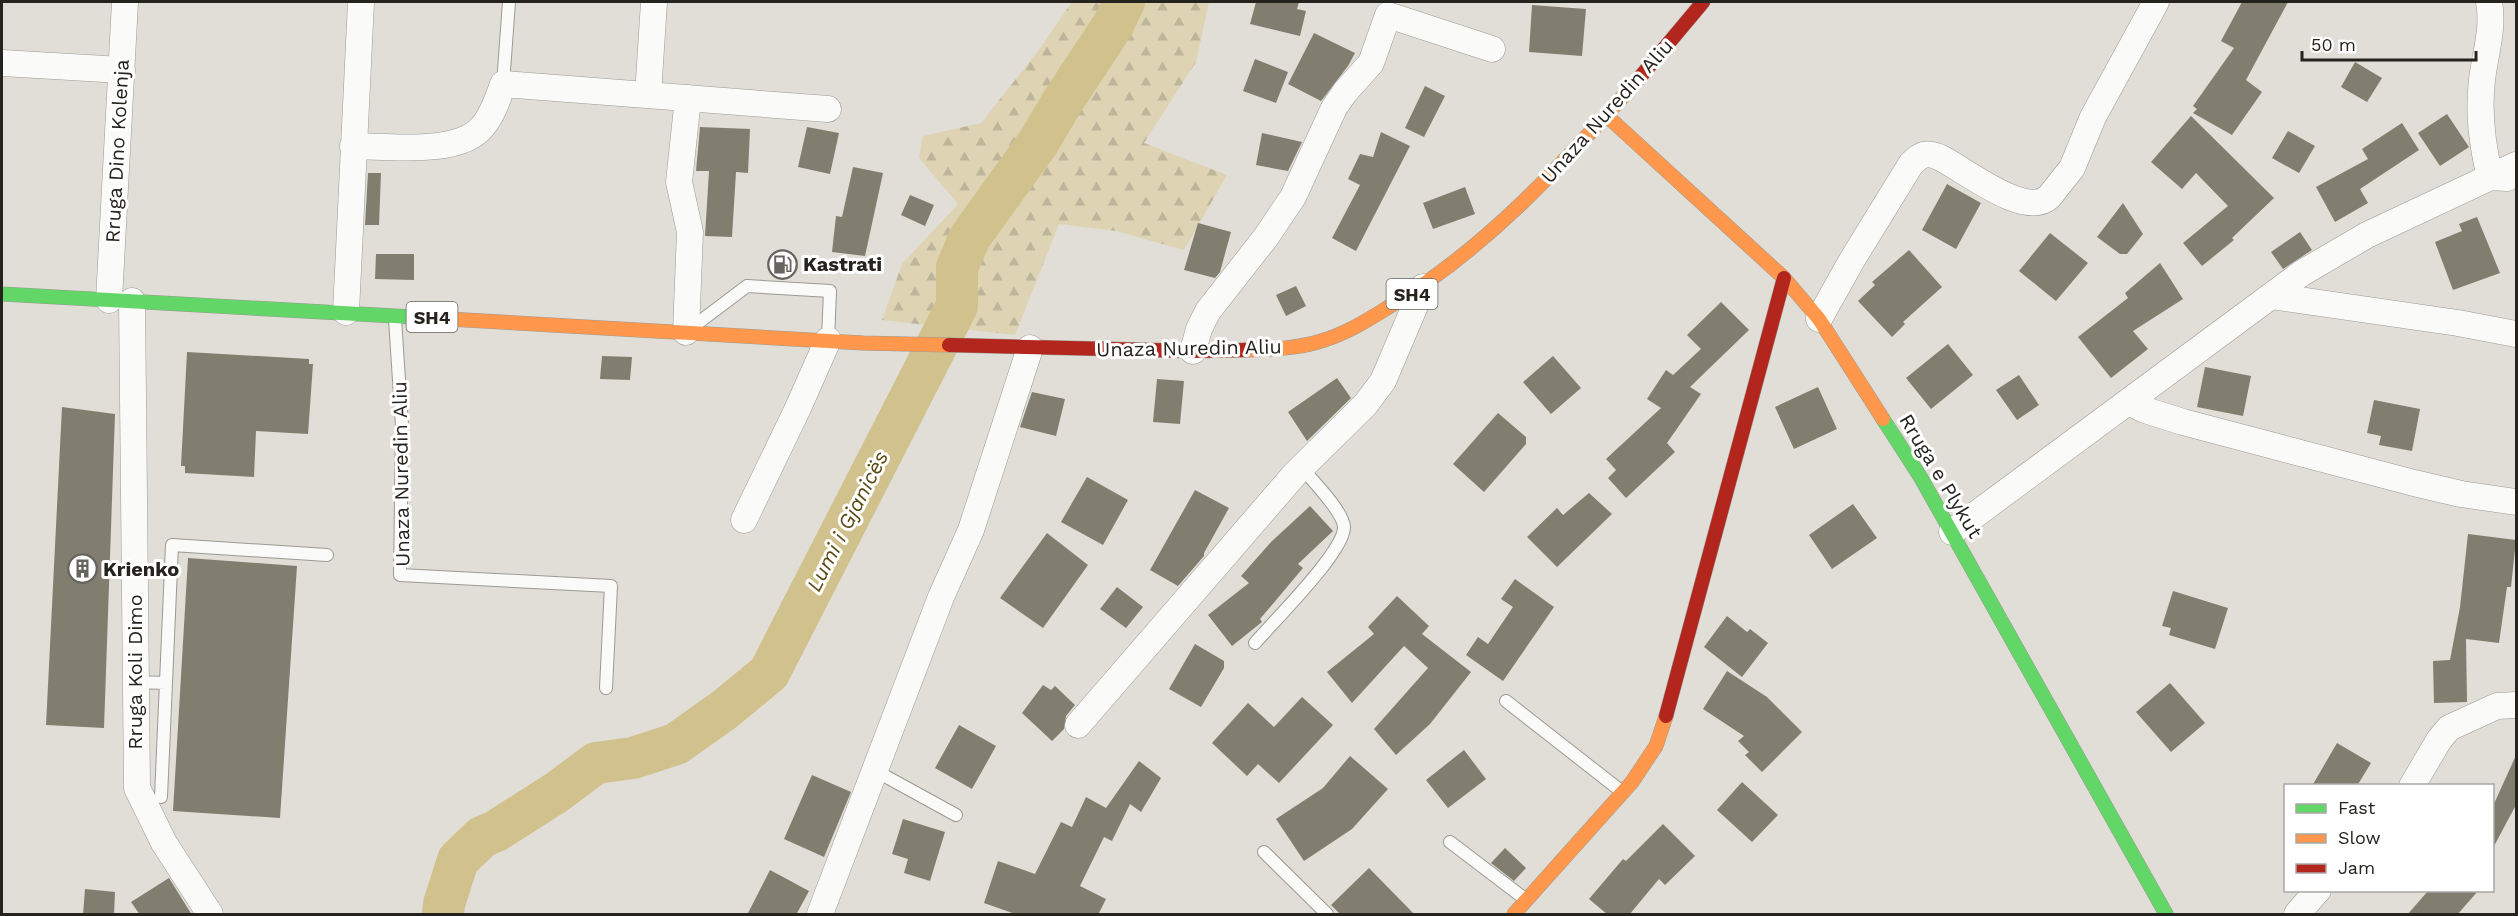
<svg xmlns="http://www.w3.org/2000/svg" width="2518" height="916" font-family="'Work Sans',sans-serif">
	<defs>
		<pattern id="forest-firs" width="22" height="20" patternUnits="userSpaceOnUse" patternTransform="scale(1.5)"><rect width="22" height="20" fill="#ded4b4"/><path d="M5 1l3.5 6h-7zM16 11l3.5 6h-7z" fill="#beb69a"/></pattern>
	</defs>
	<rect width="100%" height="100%" fill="#e0ded6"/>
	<path fill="url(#forest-firs)" d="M1072,2H1209L1196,62L1144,143L1227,175L1184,250L1116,231L1059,224L1015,335L882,320L902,264L958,204L919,158L923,136L981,123L1038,51Z"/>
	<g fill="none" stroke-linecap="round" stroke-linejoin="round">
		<path stroke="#d1c18d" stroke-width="42" d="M443,914L444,904L458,860L482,837L496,831L557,792L596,763L633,758L676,744L724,710L769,673L957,306V267L970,237L1038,143L1061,104L1113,25L1124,2"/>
	</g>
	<path fill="#827e6f" d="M1256,2H1299L1297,9L1306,11L1300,36L1250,24Z
		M2242,2H2288L2246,80L2262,92L2232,135L2193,113L2197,109L2193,106L2234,48L2221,41Z
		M1532,5L1586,9L1582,56L1529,52Z
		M1314,33L1355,53L1348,66L1321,101L1288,84Z
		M1255,59L1288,72L1276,103L1243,91Z
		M2355,62L2382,78L2367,102L2341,87Z
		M1425,86L1445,96L1424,137L1405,128Z
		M2447,114L2469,147L2440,166L2418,133Z
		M2191,116L2274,198L2232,238L2234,240L2202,266L2183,243L2228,206L2196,173L2182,189L2151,162Z
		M2402,123L2419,150L2360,189L2368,203L2335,222L2316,187L2368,159L2362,149Z
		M700,127L750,129L748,173L736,172L732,237L705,236L709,171H696Z
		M807,127L839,133L830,174L798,167Z
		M2288,131L2315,146L2299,173L2272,158Z
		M1381,132L1410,146L1356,251L1332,238L1360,185L1348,179L1360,154L1373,157Z
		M1262,133L1302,142L1288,171L1256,165Z
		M853,167L883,173L865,256L832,252L836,216L842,217Z
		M368,173H381L379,225H365Z
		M1947,184L1981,203L1956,249L1922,230Z
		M1465,187L1475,214L1433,229L1423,203Z
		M910,195L934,205L925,226L901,215Z
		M2123,203L2143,234L2127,254H2120L2097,237Z
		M2477,217L2500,273L2453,290L2435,242L2462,231L2459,224Z
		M1198,223L1231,232L1220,272L1215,278L1184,270Z
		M2300,232L2312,250L2283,269L2271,252Z
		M2050,233L2088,263L2056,301L2019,271Z
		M1909,250L1942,287L1903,322L1905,324L1892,337L1858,301L1875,285L1872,282Z
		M376,254H414V280L375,279Z
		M2160,263L2183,299L2133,331L2148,349L2111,378L2078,337L2128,298L2125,293Z
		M1296,286L1306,306L1286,316L1276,295Z
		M1721,302L1749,330L1690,387L1701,394L1667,443L1675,452L1626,498L1608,478L1616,470L1606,459L1661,408L1647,399L1666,370L1673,375L1701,349L1687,335Z
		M1948,344L1973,375L1931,409L1906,378Z
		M187,352L309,359V364H313L308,434L256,431L254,477L185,473V466H181Z
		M602,356L632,357L630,380L600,379Z
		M1553,356L1581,388L1551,414L1523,382Z
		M2205,367L2251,376L2243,416L2197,407Z
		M2019,375L2039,405L2017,420L1996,390Z
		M1337,378L1351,398L1307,441L1288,412Z
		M1157,379L1184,381L1180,424L1153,422Z
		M1818,387L1837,429L1794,449L1775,407Z
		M1032,392L1065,399L1056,436L1020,427Z
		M2374,400L2420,409L2412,451L2379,445L2381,436L2367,433Z
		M62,407L115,414L104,728L46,725Z
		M1498,413L1526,437V444L1484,492L1453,464Z
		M1087,477L1128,500L1103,545L1061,522Z
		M1195,490L1229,508L1204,553V556L1178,586L1150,570Z
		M1589,493L1612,514L1557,567L1527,537L1557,508L1563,515Z
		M1853,504L1877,538L1832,569L1809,535Z
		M1310,506L1333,531L1298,564L1303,568L1260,619L1262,622L1232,646L1208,615L1249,583L1241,576L1271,542Z
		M1047,533L1088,565L1043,628L1000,598Z
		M2468,534L2516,540L2511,587H2507L2499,643L2466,639L2467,702L2434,703L2433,661L2450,660L2460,607Z
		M188,558L297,566L280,818L173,811Z
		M1515,579L1554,607L1503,681L1466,655L1478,637L1488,644L1513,607L1501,599Z
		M1117,587L1143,607L1126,628L1100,609Z
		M2173,591L2228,608L2215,649L2169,635L2171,628L2162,626Z
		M1397,596L1429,626L1422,634L1471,672L1430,724L1396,755L1374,729L1428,668L1404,646L1352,703L1327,672L1374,634L1368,627Z
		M1727,616L1747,632L1750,629L1768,643L1742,677L1704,647Z
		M1195,644L1224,661V668L1201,707L1169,689Z
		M1727,671L1767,697L1802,732L1762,772L1745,755L1749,752L1738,741L1744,736L1703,709Z
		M2170,683L2205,723L2171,752L2136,712Z
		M1043,685L1051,690L1055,686L1075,705L1066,716L1064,729L1052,741L1022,713Z
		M1302,697L1333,725L1279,783L1258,764L1247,776L1212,743L1248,703L1274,727Z
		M959,725L996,746L972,789L935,768Z
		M2337,743L2371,763L2357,786H2312Z
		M1464,750L1486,779L1448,808L1426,780Z
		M2517,753V803L2493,848V806Z
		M1350,756L1388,789L1352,829L1304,861L1276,819L1323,788Z
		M1139,761L1161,778L1141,812L1130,804L1112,841L1104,837L1080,886L1106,899L1098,915H1018L984,903L998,861L1035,874L1061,822L1072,827L1086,797L1106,808Z
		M812,775L851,792L824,857L784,839Z
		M1742,782L1778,815L1752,842L1717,810Z
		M903,819L945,832L930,881L904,873L908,859L892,854Z
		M1663,824L1695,856L1665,885L1659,879L1629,915H1608L1589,899L1623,859L1626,861Z
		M1505,848L1526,868L1514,881L1491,863Z
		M1369,868L1415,915H1341L1331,905Z
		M770,870L809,891L796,915H747Z
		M169,878L192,915H140L131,902Z
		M85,889L115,892L114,915H83Z
		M2428,891H2478L2457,915H2407Z"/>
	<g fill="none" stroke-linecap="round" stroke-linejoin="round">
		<defs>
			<path id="lane" d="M503,84L509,2
				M395,319L402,426L400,575L611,586L606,688
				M694,326L747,286L830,291L828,339
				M1255,643C1272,623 1345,551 1344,527C1343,511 1312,480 1301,467
				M135,682L166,683
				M1506,701L1621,791
				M874,770L956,815
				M161,797L172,545L327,555
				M1450,842L1525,899
				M1264,852L1327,914"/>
			<path id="street" d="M2489,2C2494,28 2485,54 2482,80C2478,114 2482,144 2490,177L2507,178
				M2,63L122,70
				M648,95L654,2
				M353,146C388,146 460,156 483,126C493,114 498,98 503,84L828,109
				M2271,296L2458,323L2516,334
				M109,300L125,2
				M132,301L137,788L164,843L210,914
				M346,312L361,2
				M1819,319L1852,260L1911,164C1921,154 1926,152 1939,157C1964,169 2025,219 2049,197L2072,168L2093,117L2156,2
				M686,332L690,232L679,182L688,98
				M1193,351L1199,329L1208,311L1266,237L1293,197L1334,108L1345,92L1371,63L1388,15L1492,49
				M2128,402L2145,410L2183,422L2414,483L2461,494L2516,502
				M744,520L798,408L828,340
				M1952,532L2302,273L2367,235L2516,165
				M1078,725L1295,474L1365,405L1383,381L1423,287
				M2412,786L2439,740L2449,728L2497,706L2516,705
				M820,914L941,597L971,530L1030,348
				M2297,914L2318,890"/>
			<path id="fast" d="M2,294L448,319
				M1883,419L1921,478L2166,914"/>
			<path id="slow" d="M1607,116L1784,278L1819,319L1883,419
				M448,319L863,343L949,345
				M1245,350C1270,349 1294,349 1318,342C1343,335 1365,322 1387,308C1486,249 1560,167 1636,82
				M1514,914L1632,782L1656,746L1666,716"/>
			<path id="jam" d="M1636,82L1703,2
				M949,345L1193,351L1245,350
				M1666,716L1784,278"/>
		</defs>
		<use href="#lane" stroke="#9b9a93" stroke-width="14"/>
		<use href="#street" stroke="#9b9a93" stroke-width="27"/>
		<use href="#fast" stroke="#9b9a93" stroke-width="15"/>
		<use href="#slow" stroke="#9b9a93" stroke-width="15"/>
		<use href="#jam" stroke="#9b9a93" stroke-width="15"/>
		<use href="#lane" stroke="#fafaf9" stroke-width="12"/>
		<use href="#street" stroke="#fafaf9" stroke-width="26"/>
		<use href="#fast" stroke="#63d668" stroke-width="14"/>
		<use href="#slow" stroke="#ff974d" stroke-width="14"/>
		<use href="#jam" stroke="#b3261e" stroke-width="14"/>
	</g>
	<defs>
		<symbol id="fuel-ring" viewBox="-11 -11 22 22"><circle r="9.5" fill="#fff" stroke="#66645e" stroke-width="1.5"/><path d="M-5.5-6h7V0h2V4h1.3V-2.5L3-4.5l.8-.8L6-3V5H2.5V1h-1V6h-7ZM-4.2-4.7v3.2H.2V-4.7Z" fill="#66645e"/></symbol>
		<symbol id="building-ring" viewBox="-11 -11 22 22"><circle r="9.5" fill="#fff" stroke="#66645e" stroke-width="1.5"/><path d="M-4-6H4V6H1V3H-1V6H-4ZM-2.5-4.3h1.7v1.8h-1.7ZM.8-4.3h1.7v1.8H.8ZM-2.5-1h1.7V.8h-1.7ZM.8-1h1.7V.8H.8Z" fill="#66645e"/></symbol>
	</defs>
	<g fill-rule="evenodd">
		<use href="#fuel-ring" x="766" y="248" width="33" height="33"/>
		<use href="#building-ring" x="66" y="552" width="33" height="33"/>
	</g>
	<g text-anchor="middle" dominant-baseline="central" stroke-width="6" stroke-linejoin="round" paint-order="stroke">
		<g fill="#fff" stroke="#666561" stroke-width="1.5">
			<rect x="1386.5" y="279" width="51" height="30" rx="4.5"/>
			<rect x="406.5" y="302" width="51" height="30" rx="4.5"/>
		</g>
		<g font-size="18" font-weight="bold" fill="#25231d">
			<text x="1412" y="294">SH4</text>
			<text x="432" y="317">SH4</text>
		</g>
		<g font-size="20" fill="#25231d" stroke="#fff">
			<text transform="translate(1607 111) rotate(-48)">Unaza Nuredin Aliu</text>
			<text transform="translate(117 151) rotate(-87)">Rruga Dino Kolenja</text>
			<text transform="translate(1189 348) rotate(-1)">Unaza Nuredin Aliu</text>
			<text transform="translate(401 474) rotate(-91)">Unaza Nuredin Aliu</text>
			<text transform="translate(1941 476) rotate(59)">Rruga e Plykut</text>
			<text transform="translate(135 672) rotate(-90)">Rruga Koli Dimo</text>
		</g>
		<g font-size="20" font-weight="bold" fill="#25231d" stroke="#fff" text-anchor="start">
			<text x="803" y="264">Kastrati</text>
			<text x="103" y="569">Krienko</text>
		</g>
		<g font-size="21" font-style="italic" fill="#594912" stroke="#fff">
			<text transform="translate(847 521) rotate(-63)">Lumi i Gjanicës</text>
		</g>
	</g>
	<rect width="2518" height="916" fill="none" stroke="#25231d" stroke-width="6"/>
	<rect x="2284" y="784" width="210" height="108" fill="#ffffff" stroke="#a8a7a5" stroke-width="1.5"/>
	<rect x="2296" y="804" width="30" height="9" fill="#63d668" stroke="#a8a7a5" stroke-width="1.5"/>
	<text x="2338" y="814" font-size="18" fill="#25231d">Fast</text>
	<rect x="2296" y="834" width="30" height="9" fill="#ff974d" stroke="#a8a7a5" stroke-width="1.5"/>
	<text x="2338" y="844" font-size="18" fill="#25231d">Slow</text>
	<rect x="2296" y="864" width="30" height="9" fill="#b3261e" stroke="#a8a7a5" stroke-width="1.5"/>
	<text x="2338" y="874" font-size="18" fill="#25231d">Jam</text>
	<path d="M2302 51v9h174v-9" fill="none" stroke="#25231d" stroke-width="3"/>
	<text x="2311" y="51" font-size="18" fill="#25231d" stroke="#ffffff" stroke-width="4.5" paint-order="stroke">50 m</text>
</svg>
